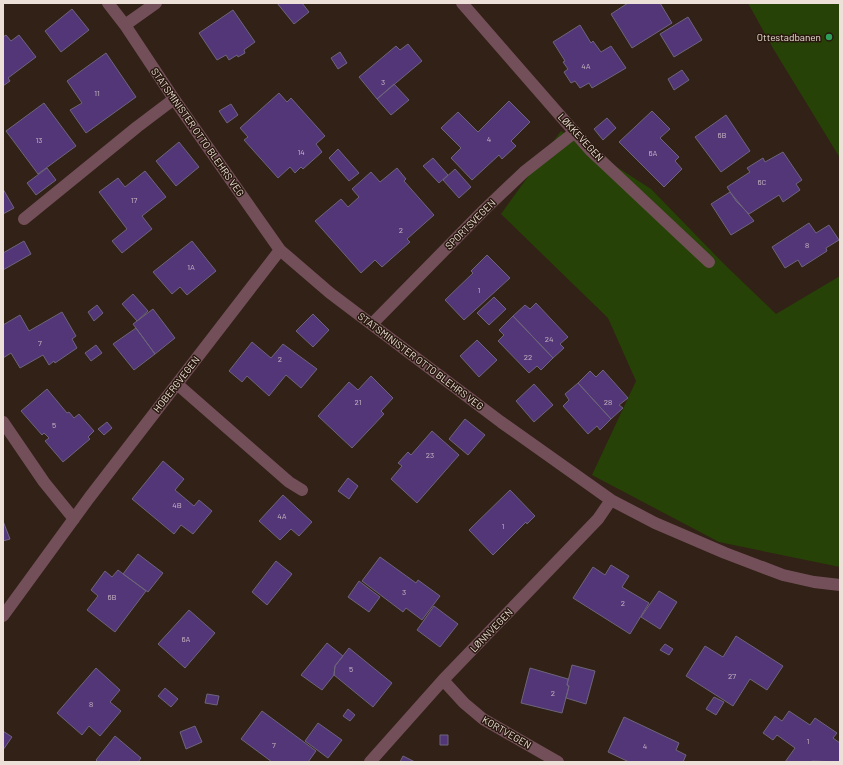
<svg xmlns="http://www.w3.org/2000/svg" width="843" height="765" font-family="Barlow,sans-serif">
	<rect width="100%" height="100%" fill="#322116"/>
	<path fill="#274207" d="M748,3H840V158L774,50Z
		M561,131L651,189L723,263L776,314L840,276V567L719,542L592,475L636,381L608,318L501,214Z"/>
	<path fill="#533678" stroke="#6d657a" d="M277,3H302L309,12L294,24Z
		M628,3H660L672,23L632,48L611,14Z
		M72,9L89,30L61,52L45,31Z
		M233,10L255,42L244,50L245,53L238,57L237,55L229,60L226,55L217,60L199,33Z
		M688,17L702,40L674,57L660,34Z
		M580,25L591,43L593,41L601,52L611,46L626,68L592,88L589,83L580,88L575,81L571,83L564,72L568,69L563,62L565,61L553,42Z
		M6,35L11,41L19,35L36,57L8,78L10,81L3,86V37Z
		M408,44L422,61L377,99L359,77L396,46L400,50Z
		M340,52L347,63L338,69L331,58Z
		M106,53L136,97L86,133L70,110L82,103L67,81Z
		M682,70L689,80L674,90L668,79Z
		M394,84L409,100L391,115L377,99Z
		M279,93L287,102L291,98L325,136L316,144L322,152L303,169L301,167L295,173L290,167L278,178L244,140L248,137L240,128Z
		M509,101L530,122L511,141L516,146L502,159L499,155L472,180L451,158L461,148L441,128L458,112L478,132Z
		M44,103L76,146L38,174L6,131Z
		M231,104L238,115L227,123L219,111Z
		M652,111L670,129L660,138L679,157L675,161L682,169L664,187L619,142Z
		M726,115L750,151L721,172L695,137Z
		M607,118L616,128L603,140L594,129Z
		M179,142L199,167L176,186L156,161Z
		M338,149L359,173L349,181L329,158Z
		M783,152L802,180L796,184L800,190L783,202L779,195L749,214L736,201L727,187L750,172L747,168L763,158L765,162Z
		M433,158L448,175L439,183L423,166Z
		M47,168L56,180L36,195L27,183Z
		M397,168L406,179L404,181L434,215L407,239L410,242L382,267L375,260L361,273L315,221L341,199L348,207L359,197L352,189L371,172L380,182Z
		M455,169L471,187L459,198L443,180Z
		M145,171L166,197L142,216L152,229L122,253L112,241L127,229L99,192L118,178L125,187Z
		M3,189L14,208L3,214Z
		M730,192L754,221L731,235L711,204Z
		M809,223L816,233L829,225L839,240L826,248L827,251L802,267L798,260L785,268L772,247Z
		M24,241L31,254L3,270V253Z
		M192,241L216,271L187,295L180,287L172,294L153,272Z
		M487,255L510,278L464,320L445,300L473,273L471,271Z
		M133,294L148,311L137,321L122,304Z
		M494,297L506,309L489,325L477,313Z
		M536,303L568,337L560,344L564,348L553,358L513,316L525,305L530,309Z
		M97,305L103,313L94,321L88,312Z
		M153,309L175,338L155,354L133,324Z
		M62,312L76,336L72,339L77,348L55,363L54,361L49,365L43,355L20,368L11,353L3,358V325L20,315L29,331Z
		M313,314L329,330L313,347L296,331Z
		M513,316L553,358L541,370L537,366L529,373L498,341L504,335L499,330Z
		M136,328L155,354L134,370L113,344Z
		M477,340L497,360L479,377L460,356Z
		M252,342L271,358L283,344L317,369L301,388L286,375L269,396L247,376L242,382L229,371Z
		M96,345L102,353L91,361L85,353Z
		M603,370L628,398L619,405L623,408L611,419L578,383L590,371L596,377Z
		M371,376L393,398L381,411L384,414L352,448L318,416L349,382L358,390Z
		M578,383L611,419L600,430L597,426L588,434L563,406L569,400L565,394Z
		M534,384L553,405L534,422L516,401Z
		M47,389L67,413L69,412L74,418L79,414L94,431L88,437L90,439L63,462L45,441L49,438L44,433L42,435L21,411Z
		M465,419L485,435L468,455L449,439Z
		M107,422L112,428L104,435L98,429Z
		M432,431L459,455L417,503L391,479L402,466L398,463L408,452L411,455Z
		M163,461L184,479L175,490L194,506L199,500L212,511L193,534L181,525L174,534L132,499Z
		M348,478L358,486L349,499L338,491Z
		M510,490L535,516L527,524L526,522L493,555L469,530Z
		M283,495L312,522L299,536L291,529L280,540L259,521Z
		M3,521L10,539L3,541Z
		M138,554L163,573L148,592L123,574Z
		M380,557L416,583L418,580L440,596L422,620L406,608L403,612L362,581Z
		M276,561L292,574L267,605L252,592Z
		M611,565L629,576L622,587L649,603L630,634L573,598L593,567L605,575Z
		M118,570L146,591L115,632L87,610L98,596L91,590L105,571L112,577Z
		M359,581L380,597L369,612L348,597Z
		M659,591L677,602L660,629L641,617Z
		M434,606L458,624L440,647L417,630Z
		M189,610L215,633L185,668L158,644Z
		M736,636L783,666L767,690L750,679L733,706L686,676L705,646L723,657Z
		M327,643L343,656L335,666L334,675L322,690L301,675Z
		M665,644L673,649L669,655L660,650Z
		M349,648L392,683L373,707L334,675L335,666Z
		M572,665L595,671L586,704L566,698L569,686L567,685Z
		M96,668L120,690L110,702L121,711L100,736L89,726L82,735L57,713Z
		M530,668L568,679L567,685L569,686L562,713L521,703Z
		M165,688L178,699L171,707L158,696Z
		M207,694L219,696L217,705L205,703Z
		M714,697L724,702L716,715L706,709Z
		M348,709L355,715L350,721L343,716Z
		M262,711L316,751L308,762H272L241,739Z
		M789,711L810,725L815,718L837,733L833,738L840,743V762L812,761L811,762H785L795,748L777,735L773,740L763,733L775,716L782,721Z
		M624,717L679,743L676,750L686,755L683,762H629L608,752Z
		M318,723L342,740L328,758L305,741Z
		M195,726L202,742L186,749L180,732Z
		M3,731L12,737L3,750Z
		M440,735H448V745H440Z
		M115,736L141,758L138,762H98L96,760Z
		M403,756L415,762H400Z"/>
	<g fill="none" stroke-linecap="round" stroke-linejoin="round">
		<path stroke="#735059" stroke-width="12" d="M108,3L125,25L174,99L280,250L330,293L501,422L611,500L655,523L725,553L783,575L814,582L840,585
			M462,3L591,151L709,262
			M125,25L156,3
			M24,219L137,127L174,99
			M372,324L485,209L524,172L575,132
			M177,384L289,482L302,490
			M3,422L44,482L74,519
			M3,616L89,498L280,250
			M443,680L464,703L483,719L558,762
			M370,762L443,680L598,519L611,500"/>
	</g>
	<circle fill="#2e9e5b" stroke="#28180d" stroke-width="1.5" cx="829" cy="37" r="4"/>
	<g text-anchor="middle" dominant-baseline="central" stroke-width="3" stroke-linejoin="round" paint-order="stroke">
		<g font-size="8" fill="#c6b6c0">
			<text x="586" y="66">4A</text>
			<text x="383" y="82">3</text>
			<text x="97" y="93">11</text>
			<text x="722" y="135">6B</text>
			<text x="489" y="139">4</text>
			<text x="39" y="140">13</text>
			<text x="301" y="152">14</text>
			<text x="653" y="153">6A</text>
			<text x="762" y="182">6C</text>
			<text x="134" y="200">17</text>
			<text x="401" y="230">2</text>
			<text x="807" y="245">8</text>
			<text x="191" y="267">1A</text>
			<text x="479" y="290">1</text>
			<text x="549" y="339">24</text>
			<text x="40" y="343">7</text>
			<text x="528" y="357">22</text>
			<text x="280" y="359">2</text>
			<text x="358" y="402">21</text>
			<text x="608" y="402">28</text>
			<text x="54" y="425">5</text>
			<text x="430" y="455">23</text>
			<text x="177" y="505">4B</text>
			<text x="282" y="516">4A</text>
			<text x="503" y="526">1</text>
			<text x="404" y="592">3</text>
			<text x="112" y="597">6B</text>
			<text x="623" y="603">2</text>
			<text x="186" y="639">6A</text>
			<text x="351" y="669">5</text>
			<text x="732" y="676">27</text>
			<text x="553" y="693">2</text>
			<text x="91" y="704">8</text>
			<text x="808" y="741">1</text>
			<text x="274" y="745">7</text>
			<text x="645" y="746">4</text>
		</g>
		<g font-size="10" fill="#ece0d8" stroke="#28180d" text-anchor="end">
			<text x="821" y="37">Ottestadbanen</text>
		</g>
		<g font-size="10" fill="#ece0d8" stroke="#28180d">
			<text transform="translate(198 132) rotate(55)">STATSMINISTER OTTO BLEHRS VEG</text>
			<text transform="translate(581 137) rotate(47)">LØKKEVEGEN</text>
			<text transform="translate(470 224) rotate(-45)">SPORTSVEGEN</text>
			<text transform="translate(421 361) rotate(37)">STATSMINISTER OTTO BLEHRS VEG</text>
			<text transform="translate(176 384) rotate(-52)">HOBERGVEGEN</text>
			<text transform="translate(491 630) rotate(-46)">LØNNVEGEN</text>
			<text transform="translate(507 732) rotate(30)">KORTVEGEN</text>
		</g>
	</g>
	<rect width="843" height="765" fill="none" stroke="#ece0d8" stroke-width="8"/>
</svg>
